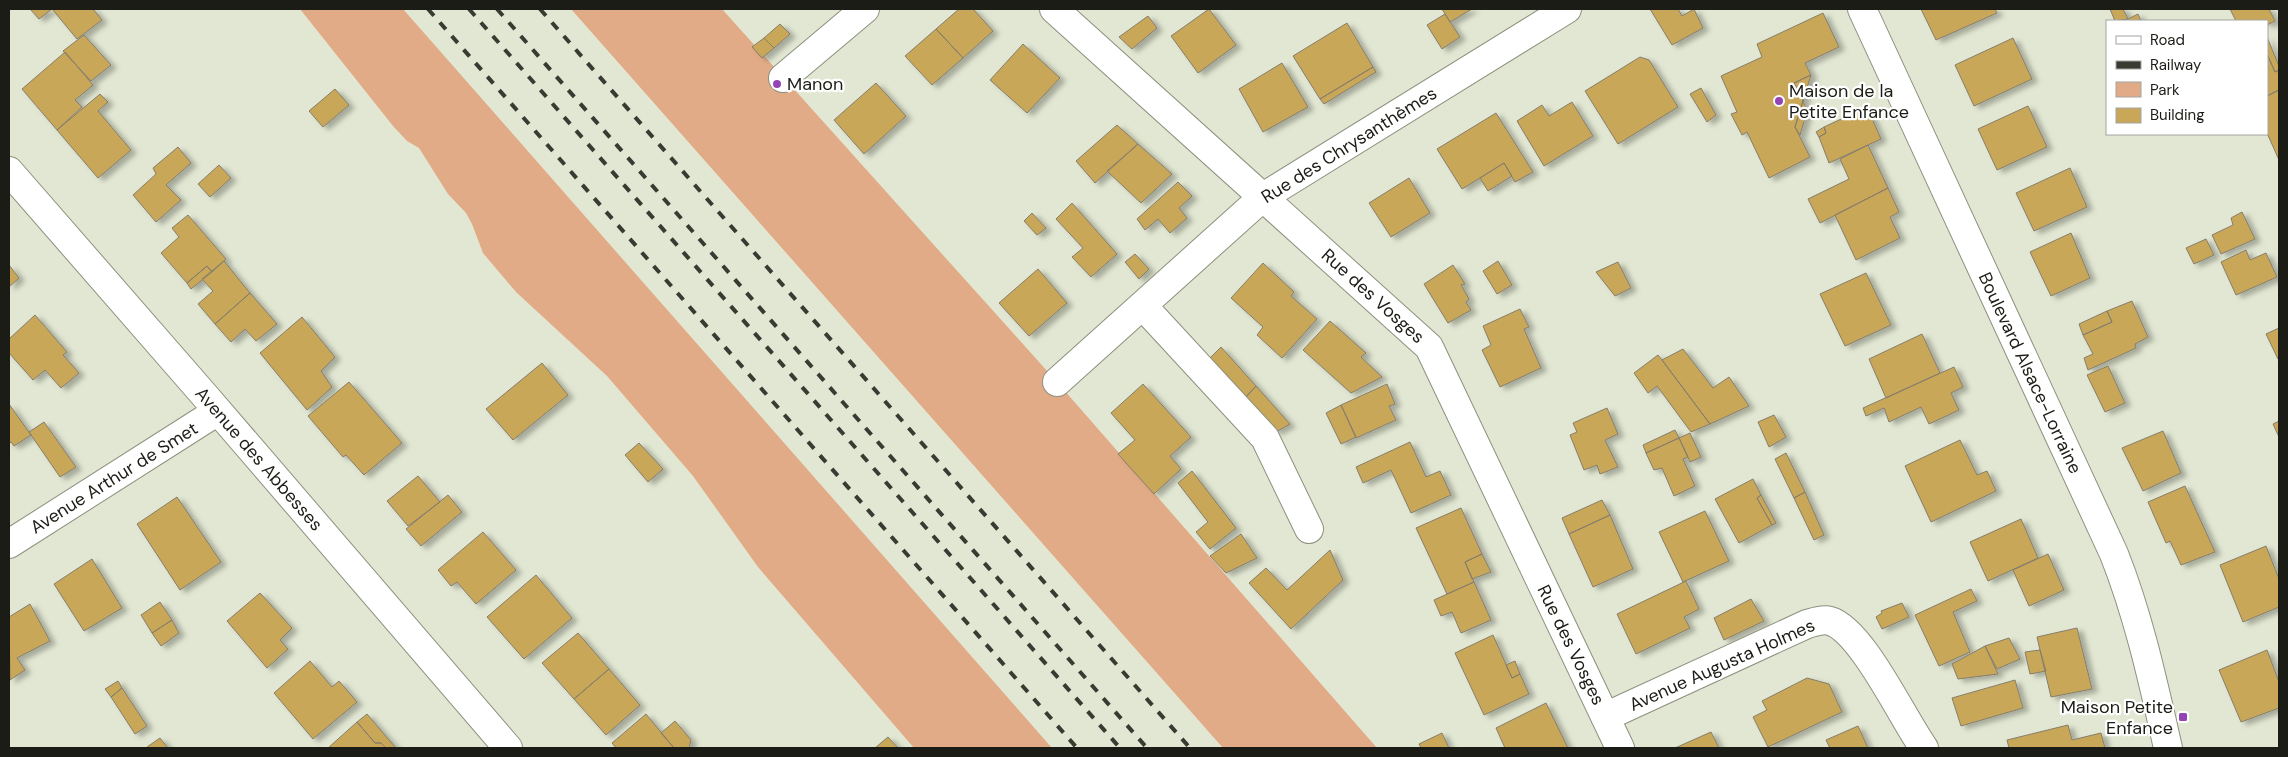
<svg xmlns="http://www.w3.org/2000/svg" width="2288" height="757" font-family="'DM Sans',sans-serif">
	<defs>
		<filter id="shadow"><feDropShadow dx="5.5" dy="3" stdDeviation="2.5" flood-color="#0004"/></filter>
	</defs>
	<rect width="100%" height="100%" fill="#e1e7d2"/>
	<path fill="#e2ab88" d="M300,9H403L1052,748H914L758,567L693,476L607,376L516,292L483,253L472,224L466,213L448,194L419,148L407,141L393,126Z
		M571,9H722L1057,382L1377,748H1223Z"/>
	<path fill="#c9a758" stroke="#867d6b" filter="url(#shadow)" d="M30,9H52L39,19Z
		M52,9H93L102,20L77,39Z
		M959,9H973L993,31L963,58L936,29Z
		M1209,9L1236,45L1198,73L1171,36Z
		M1442,9H1472L1450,22Z
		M1650,9H1678L1682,16L1694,9L1703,28L1672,45Z
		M1921,9H1995L1997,13L1936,40Z
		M2110,9H2123L2128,19L2115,21Z
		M2230,9H2269L2275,21L2267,25V21H2236Z
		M1823,13L1839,47L1805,63L1811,75L1794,83L1803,101L1795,127L1810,157L1769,178L1747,132L1742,135L1731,114L1737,112L1721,76L1762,57L1757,44Z
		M1445,14L1460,37L1442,49L1427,25Z
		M2138,14L2141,21H2123L2128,19Z
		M1148,16L1157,28L1132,49L1119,37Z
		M1347,23L1373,67L1320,99L1293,56Z
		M780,24L790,34L774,48L764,38Z
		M936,29L963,58L932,85L905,56Z
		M84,35L111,65L91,81L63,51Z
		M2267,37L2279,66V70L2275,72L2267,54Z
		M764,38L774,48L762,58L752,47Z
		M2013,38L2032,79L1974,106L1955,65Z
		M1023,44L1060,78L1027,113L990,80Z
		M65,52L93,85L75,100L82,107L57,130L22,89Z
		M2267,54L2275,72L2279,70V90L2267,96Z
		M1640,57L1649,60L1678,107L1618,144L1585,91Z
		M1282,63L1308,107L1263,132L1239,89Z
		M1373,67L1376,72L1324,104L1320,99Z
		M1811,75L1803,101L1794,83Z
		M876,83L906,116L864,154L834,120Z
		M1701,88L1716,115L1707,122L1690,94Z
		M335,89L349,105L323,127L309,111Z
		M2279,90V160L2267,133V96Z
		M100,94L108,102L98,111L131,150L98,178L57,130Z
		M1803,101L1807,111L1800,135L1795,127Z
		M1572,102L1593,136L1544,166L1517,121L1542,105L1549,116Z
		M2028,106L2047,147L1997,170L1978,129Z
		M1867,107L1881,139L1829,163L1819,137L1826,133L1824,127Z
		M1496,113L1533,172L1515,182L1504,163L1462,189L1437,149Z
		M1117,125L1138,144L1095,183L1076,161Z
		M1824,127L1826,133L1819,137L1816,132Z
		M1138,144L1172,174L1141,203L1107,171Z
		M1868,145L1888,188L1820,223L1808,199L1849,179L1840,159Z
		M178,147L191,163L166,185L181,200L156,222L133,195L156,174L153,168Z
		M1504,163L1512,176L1488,191L1480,178Z
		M219,165L231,178L210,197L198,184Z
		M2070,168L2087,207L2034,231L2016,193Z
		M1409,178L1430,213L1391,237L1369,203Z
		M1178,182L1192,196L1179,208L1187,218L1170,233L1158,219L1145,230L1137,219Z
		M1888,188L1899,212L1890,217L1900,238L1856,260L1835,215Z
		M1072,203L1117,254L1091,277L1072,257L1083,248L1056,219Z
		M2242,212L2255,239L2221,254L2212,235L2233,225L2231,218Z
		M1032,213L1046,228L1037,235L1024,221Z
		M188,215L226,259L212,272L207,266L187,283L161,253L179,237L172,228Z
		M2071,233L2090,278L2051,296L2030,252Z
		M2206,239L2214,255L2194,264L2186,248Z
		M2246,250L2250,260L2266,253L2277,277L2236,295L2221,262Z
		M1135,254L1149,269L1139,279L1125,262Z
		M224,261L250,293L215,324L198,304L213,291L202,279Z
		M1498,261L1512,285L1497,294L1483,271Z
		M1618,262L1631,288L1615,296L1596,272Z
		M1263,263L1294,292L1291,296L1317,319L1282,358L1257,335L1263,327L1231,298Z
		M9,265L19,278L9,287Z
		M1453,265L1465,284L1461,285L1469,299L1466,302L1471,310L1448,323L1424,284Z
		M207,266L212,272L191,289L187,283Z
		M1038,269L1067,303L1029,336L999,303Z
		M1866,273L1891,325L1845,346L1820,294Z
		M250,293L277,324L256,341L245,329L231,342L215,324Z
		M2132,301L2148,337L2135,344L2136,348L2088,370L2084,358L2093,354L2083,335L2112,322L2107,311Z
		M1520,309L1529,327L1524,329L1541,368L1500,387L1482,350L1491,345L1483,326Z
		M2107,311L2112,322L2083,335L2079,324Z
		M35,315L67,352L63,355L79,373L61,388L45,370L33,380L9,353V339Z
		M302,317L335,357L321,371L332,387L307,410L260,353Z
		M1330,321L1366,353L1361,357L1382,377L1351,393L1303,350Z
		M2279,328V359H2278L2266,334Z
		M1922,334L1940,373L1886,398L1869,359Z
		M1221,347L1256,386L1245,398L1209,359Z
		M1683,349L1713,388L1729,377L1749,406L1710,424L1662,360Z
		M1658,355L1662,360L1710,424L1691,432L1657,386L1648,393L1634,373Z
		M542,363L568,395L513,440L486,409Z
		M2108,366L2125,403L2105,412L2087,375Z
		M1954,367L1963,387L1951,393L1959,410L1929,424L1921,407L1889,422L1884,408L1866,416L1863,408Z
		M349,382L402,443L364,475L346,455L343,457L308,416Z
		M1143,384L1191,437L1170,456L1181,469L1154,494L1118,454L1135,440L1111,413Z
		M1387,384L1395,404L1389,406L1396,420L1356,438L1341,405Z
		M1256,386L1290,424L1276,432L1245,398Z
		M9,404L31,435L14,446L11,442L9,444Z
		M1341,405L1356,437L1341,444L1326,413Z
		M1607,408L1618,434L1605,440L1618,467L1600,474L1597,465L1584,470L1570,435L1577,432L1573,423Z
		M1774,415L1786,437L1769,447L1758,422Z
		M2279,421V437L2273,424Z
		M44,422L76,467L60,477L29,432Z
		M1675,430L1679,438L1646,453L1643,445Z
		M2163,431L2181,473L2143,491L2122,448Z
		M1690,433L1701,457L1690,462L1679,438Z
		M1679,438L1688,457L1683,459L1695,486L1674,496L1662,468L1654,470L1646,453Z
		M1960,440L1977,475L1987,471L1996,491L1931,522L1905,466Z
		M1410,442L1426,477L1440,471L1451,495L1411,513L1391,470L1363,483L1356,467Z
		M639,443L663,469L648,482L625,455Z
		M1786,453L1805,492L1794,498L1775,459Z
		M1192,471L1236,528L1210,549L1196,532L1208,522L1178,483Z
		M418,476L440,502L408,526L387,501Z
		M1753,479L1761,495L1757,498L1772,525L1739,543L1715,499Z
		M2185,486L2215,552L2181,565L2170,541L2166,543L2148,502Z
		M1805,492L1824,535L1814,540L1794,498Z
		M448,495L462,512L421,546L406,529Z
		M1761,495L1776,523L1772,525L1757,498Z
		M177,497L221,562L180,590L137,524Z
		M1602,500L1610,515L1569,534L1562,518Z
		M1461,508L1482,554L1465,562L1474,582L1447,594L1416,528Z
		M1705,511L1729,561L1683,582L1659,532Z
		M1610,515L1633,569L1593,587L1569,534Z
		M2021,519L2038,558L1988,581L1970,542Z
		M483,532L516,570L476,604L457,582L451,586L438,570Z
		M1241,534L1257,558L1226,573L1210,556Z
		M2266,546L2279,579V607L2243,622L2220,565Z
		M1330,550L1343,580L1291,629L1249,583L1266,568L1287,590Z
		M1482,554L1491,572L1472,579L1465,562Z
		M2048,554L2064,590L2029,606L2013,570Z
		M92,559L122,608L84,631L54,584Z
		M536,575L572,618L524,659L487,617Z
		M1686,581L1699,609L1684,617L1690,628L1636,654L1617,614Z
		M1474,582L1491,620L1461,633L1452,612L1441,616L1434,600Z
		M1971,589L1977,601L1953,612L1970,652L1939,666L1915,615Z
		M260,593L292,628L280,640L288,649L267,668L227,621Z
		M1751,599L1764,621L1724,640L1714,618Z
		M160,602L172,620L152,633L141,615Z
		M1902,603L1909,617L1882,629L1876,617L1882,613L1881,611Z
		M30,604L50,641L17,658L25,670L10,680L9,617Z
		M172,620L179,633L161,646L152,633Z
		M2077,628L2092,689L2051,697L2037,637Z
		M578,633L609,669L574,699L542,663Z
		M1493,635L1512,678L1520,674L1529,694L1484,715L1455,653Z
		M2009,638L2020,659L1997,669L1985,646Z
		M1985,646L1998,674L1958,679L1952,664Z
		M2040,650L2046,671L2030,674L2025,652Z
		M2267,650L2279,682V708L2241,722L2219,670Z
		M310,661L332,687L339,681L357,702L313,739L274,693Z
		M1515,661L1520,674L1512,678L1506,665Z
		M609,669L640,705L606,735L574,699Z
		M1807,678L1829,684L1842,712L1768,747L1753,717L1767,710L1762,701Z
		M2015,680L2023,708L1961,726L1952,698Z
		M118,681L122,688L111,697L105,689Z
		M122,688L147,726L135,734L111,697Z
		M1546,703L1568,748H1505L1496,728Z
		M367,714L396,748H386L381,743H375L357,722Z
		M646,714L674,748H616L612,743Z
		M675,721L691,740L689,748H674L661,733Z
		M357,722L375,743H381L386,748H328Z
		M2068,725L2072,740L2101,733L2105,748H2009L2007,740Z
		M1858,726L1868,748H1830L1826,740Z
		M1711,732L1719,748H1675Z
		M1442,733L1449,748H1421L1419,744Z
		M888,737L898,748H875Z
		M160,738L168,748H148L147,747Z"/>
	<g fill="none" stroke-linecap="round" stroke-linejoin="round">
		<defs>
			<path id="minor" d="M1054,9L1429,347L1620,748
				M1862,9L2114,554C2139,617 2153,682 2168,748
				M783,78L865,9
				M9,171L206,397L508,748
				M1143,306L1265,438L1309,529
				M1057,382L1263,197L1567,9
				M9,544L218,411
				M1605,717L1807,624C1814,622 1823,619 1830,621C1862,630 1904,721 1924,748"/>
		</defs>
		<use href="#minor" stroke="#8c917e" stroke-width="30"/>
		<use href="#minor" stroke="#fff" stroke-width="28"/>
		<path stroke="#393b32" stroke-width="4" stroke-dasharray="9 9" stroke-linecap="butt" d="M428,9L1077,748
			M469,9L1120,748
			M497,9L1147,748
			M540,9L1190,748"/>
	</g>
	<g fill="#9445b5" stroke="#fff" stroke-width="2">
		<circle cx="777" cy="84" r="5"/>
		<circle cx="1779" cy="101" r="5"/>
		<rect x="2178" y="712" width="10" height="10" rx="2.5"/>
	</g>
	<g text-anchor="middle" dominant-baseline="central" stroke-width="4.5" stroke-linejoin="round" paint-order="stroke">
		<g font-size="18" fill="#1b1c15" stroke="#fff" text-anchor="start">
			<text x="787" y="84">Manon</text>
			<text x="1789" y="91">Maison de la<tspan x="1789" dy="21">Petite Enfance</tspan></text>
			<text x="2173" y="707" text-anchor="end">Maison Petite<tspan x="2173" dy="21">Enfance</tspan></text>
		</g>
		<g font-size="18" fill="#1b1c15" stroke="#fff">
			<text transform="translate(1349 145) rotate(-32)">Rue des Chrysanthèmes</text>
			<text transform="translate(1373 296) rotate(42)">Rue des Vosges</text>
			<text transform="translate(2030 373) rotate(65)">Boulevard Alsace-Lorraine</text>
			<text transform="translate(259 459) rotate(49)">Avenue des Abbesses</text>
			<text transform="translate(114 478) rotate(-32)">Avenue Arthur de Smet</text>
			<text transform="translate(1571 645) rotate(64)">Rue des Vosges</text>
			<text transform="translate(1722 665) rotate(-24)">Avenue Augusta Holmes</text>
		</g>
	</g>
	<rect width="2288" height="757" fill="none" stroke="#1b1c15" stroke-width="20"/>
	<rect x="2106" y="20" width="162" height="115" fill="#ffffff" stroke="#a4a4a1"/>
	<rect x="2116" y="36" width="25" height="8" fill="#ffffff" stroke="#a4a4a1"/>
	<text x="2150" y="45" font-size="15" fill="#1b1c15">Road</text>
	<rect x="2116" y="61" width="25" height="8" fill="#393b32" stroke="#a4a4a1"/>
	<text x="2150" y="70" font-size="15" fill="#1b1c15">Railway</text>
	<rect x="2116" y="82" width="25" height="15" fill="#e2ab88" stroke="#a4a4a1"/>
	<text x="2150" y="95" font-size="15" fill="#1b1c15">Park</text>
	<rect x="2116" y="108" width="25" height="15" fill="#c9a758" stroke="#a4a4a1"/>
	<text x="2150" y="120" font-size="15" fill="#1b1c15">Building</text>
</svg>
